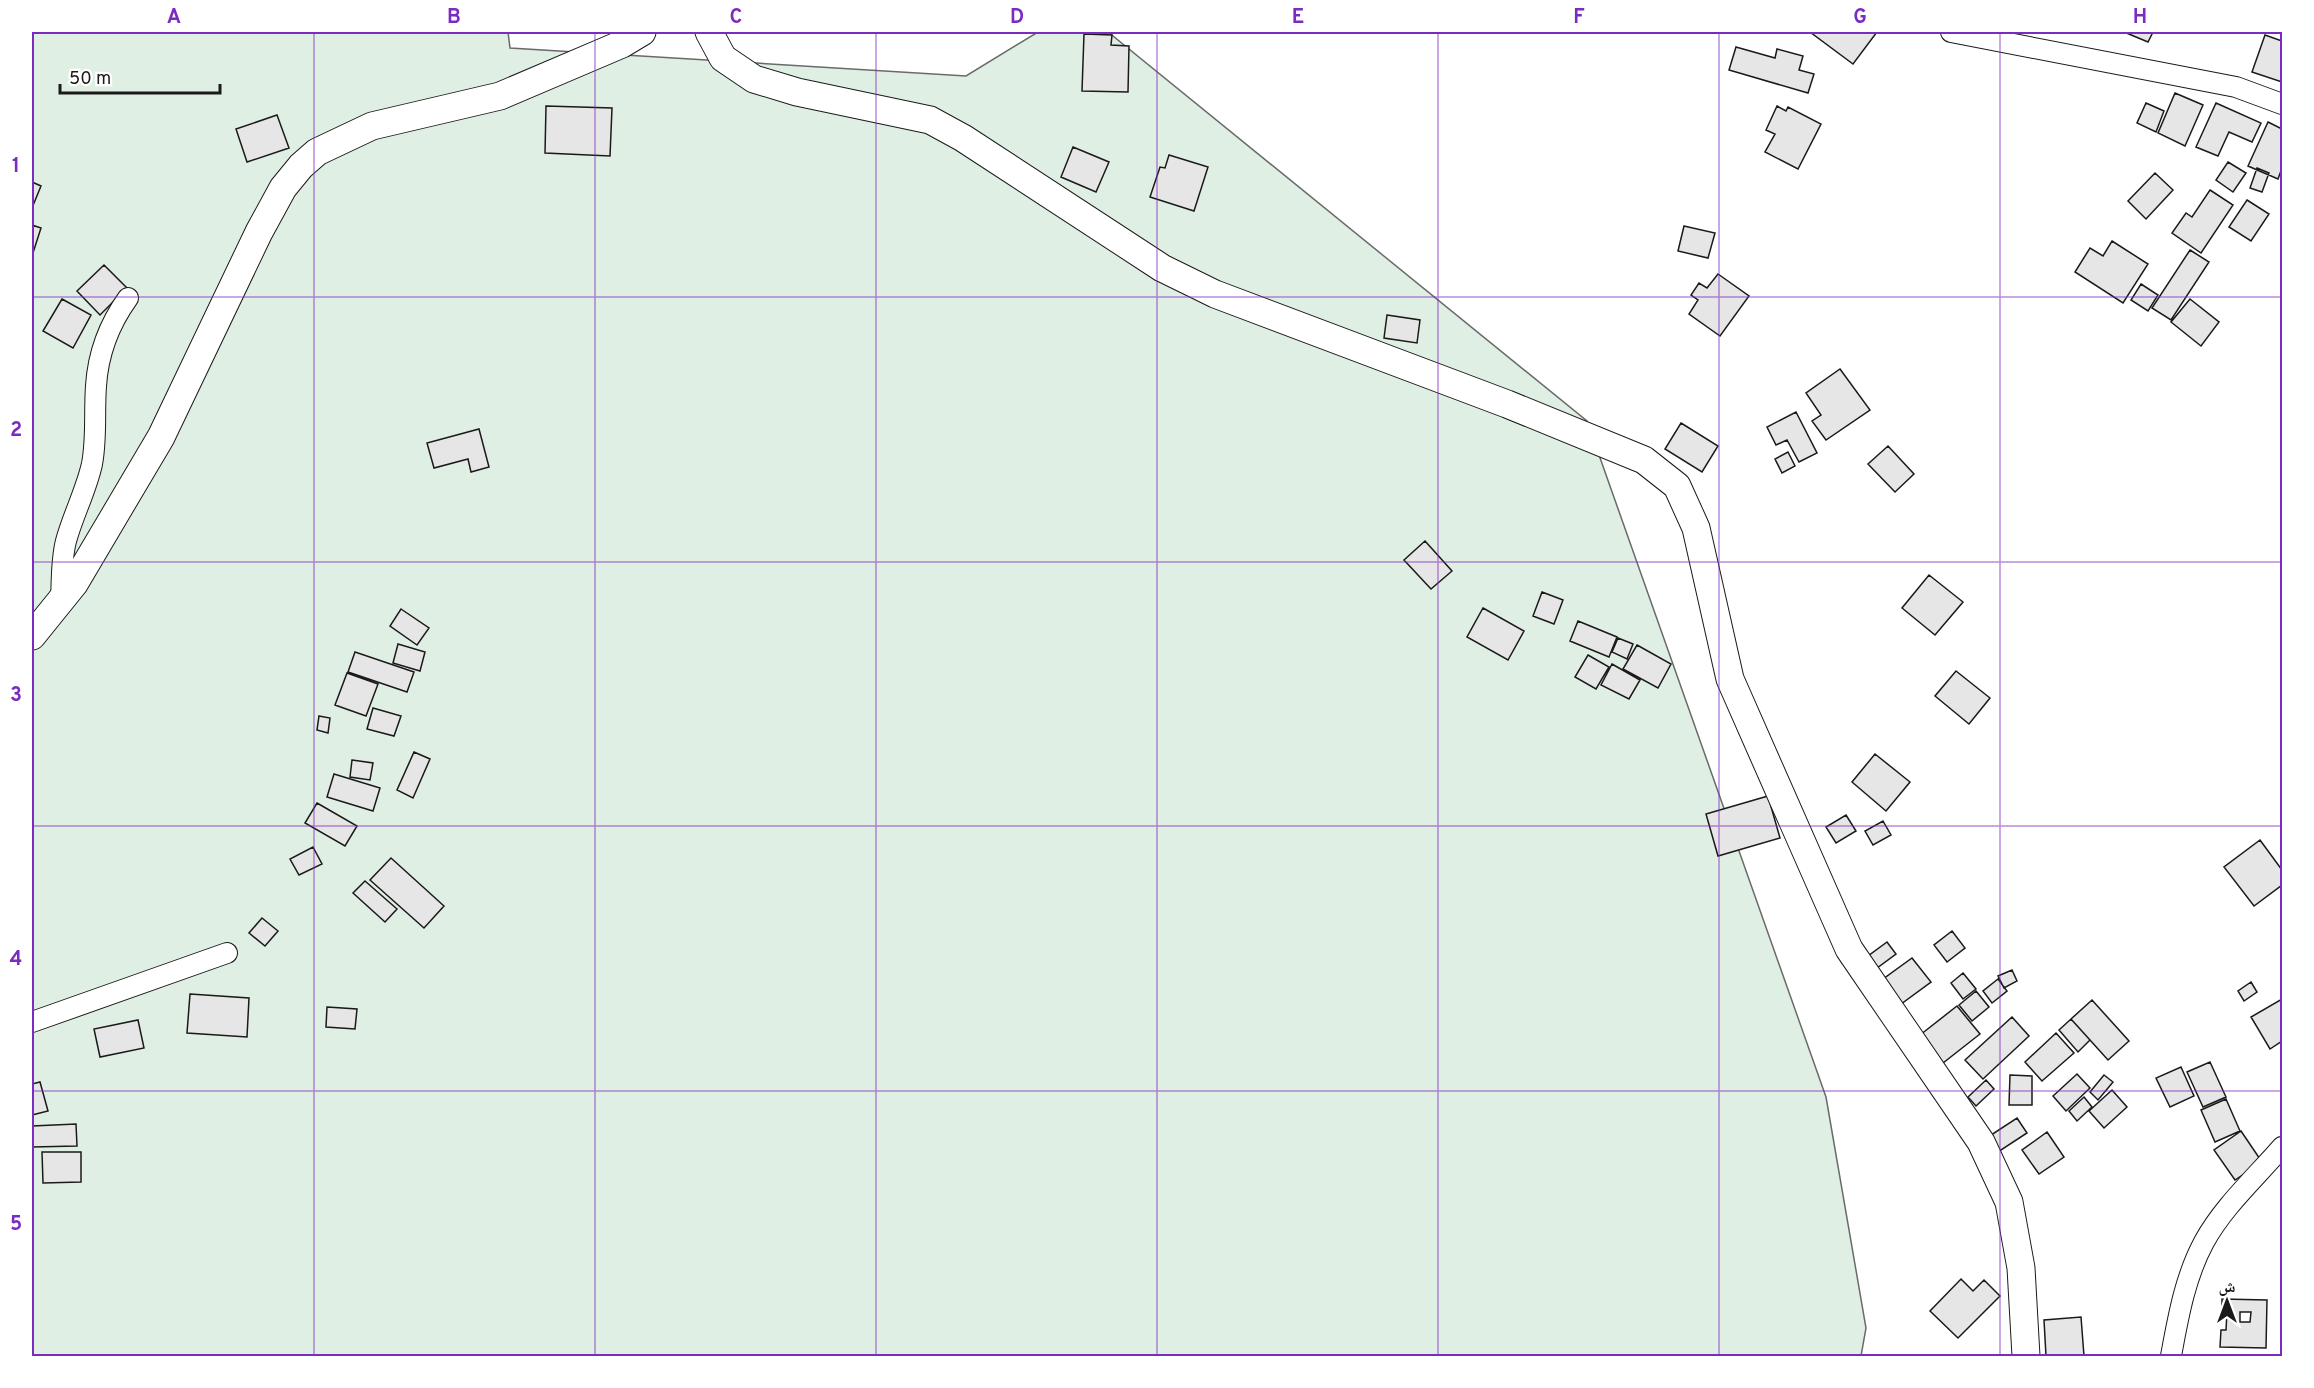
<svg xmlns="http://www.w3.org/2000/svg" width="2314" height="1388" font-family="Overpass,'Noto Naskh Arabic',sans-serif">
	<rect width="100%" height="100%" fill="#fff"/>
	<path fill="#e0efe3" stroke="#6a6a6a" stroke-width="1.5" d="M32,32H508L510,48L966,76L1038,32H1108L1587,421L1826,1097L1866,1328L1861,1356H32Z"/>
	<path fill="#e6e6e6" stroke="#1a1a1a" stroke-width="1.5" fill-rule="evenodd" d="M1810,32H1877L1853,64Z
		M2124,32H2153L2148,42Z
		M1084,34L1112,35L1111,45L1129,46L1128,92L1082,91Z
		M2265,35L2282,41V82L2252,72Z
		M1736,47L1775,58L1777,49L1803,56L1799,70L1814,74L1808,93L1729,70Z
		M2175,93L2203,105L2185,146L2158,133Z
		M2146,103L2164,111L2156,132L2137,123Z
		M2216,103L2261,123L2252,142L2229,132L2218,156L2196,147Z
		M546,106L612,108L610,156L545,153Z
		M1777,106L1786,111L1788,107L1821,124L1798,169L1765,152L1775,134L1766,130Z
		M277,115L289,148L247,162L236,129Z
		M2268,122L2282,129V168L2278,179L2248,166Z
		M1073,147L1109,162L1096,192L1061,177Z
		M1169,155L1208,167L1194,211L1150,197L1160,167L1165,168Z
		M2228,162L2246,173L2233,192L2216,180Z
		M2257,168L2269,173L2262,192L2250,188Z
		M2155,173L2173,190L2146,219L2128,201Z
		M32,182L41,186L32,208Z
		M2210,190L2233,205L2201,253L2172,233L2186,213L2192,217Z
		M2247,200L2269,214L2251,241L2229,227Z
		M32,225L41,228L32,256Z
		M1684,226L1715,233L1708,258L1678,251Z
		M2112,241L2148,264L2123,303L2075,272L2090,248L2103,256Z
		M2190,250L2209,262L2171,320L2152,308Z
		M104,265L127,288L100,315L77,291Z
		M1718,274L1749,296L1720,336L1689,314L1698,300L1691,295L1699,283L1707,288Z
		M2141,284L2158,295L2148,311L2131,300Z
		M62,299L91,315L73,348L43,331Z
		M2190,299L2219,322L2201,346L2171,322Z
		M1387,315L1420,320L1417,343L1384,338Z
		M1840,369L1870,410L1826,440L1812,421L1821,415L1806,393Z
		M1796,412L1817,453L1799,462L1787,440L1776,445L1767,427Z
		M1681,423L1718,446L1702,472L1665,449Z
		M479,429L489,467L471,472L468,459L434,468L427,443Z
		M1888,446L1914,474L1895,492L1868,464Z
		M1788,452L1795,466L1782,473L1775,459Z
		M1425,541L1452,571L1431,589L1404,560Z
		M1929,575L1963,602L1935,635L1902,608Z
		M1542,592L1563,600L1554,624L1533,616Z
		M1483,608L1524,631L1508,660L1467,637Z
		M401,609L429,628L417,645L390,626Z
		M1578,621L1617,637L1609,657L1570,641Z
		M1618,638L1633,644L1627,659L1612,652Z
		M398,644L425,652L420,671L393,663Z
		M1637,645L1671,664L1658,688L1623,669Z
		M355,652L414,672L407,692L348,672Z
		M1588,655L1609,667L1596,689L1575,677Z
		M1612,664L1640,680L1629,699L1601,685Z
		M1956,671L1990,698L1969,724L1935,696Z
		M347,673L378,684L366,716L335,705Z
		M373,708L401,716L394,736L367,729Z
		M319,716L330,718L328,733L317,730Z
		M414,752L430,759L413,798L397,790Z
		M1875,754L1910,782L1886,811L1852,782Z
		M352,760L373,763L370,780L350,777Z
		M334,774L380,788L373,811L327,797Z
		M1768,796L1780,838L1718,856L1706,814Z
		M317,803L357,826L345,846L305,823Z
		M1846,815L1856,831L1836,843L1826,827Z
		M1883,821L1891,835L1873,845L1865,831Z
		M2260,840L2282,870V885L2254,906L2224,867Z
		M313,847L322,864L299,875L290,859Z
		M391,858L444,906L424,928L370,880Z
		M365,881L397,909L385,922L353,893Z
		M262,918L278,931L265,946L249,933Z
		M1952,931L1965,948L1947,962L1934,945Z
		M1887,942L1896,954L1873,971L1864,959Z
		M1912,958L1931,982L1897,1007L1879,982Z
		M2012,970L2017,981L2004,988L1998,976Z
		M1963,973L1976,989L1963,999L1951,983Z
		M1998,979L2007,991L1992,1003L1983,991Z
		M2251,982L2257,992L2244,1001L2238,991Z
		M1976,991L1989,1007L1972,1021L1959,1005Z
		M190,994L249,998L247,1037L187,1033Z
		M2282,999V1041L2270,1049L2251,1017Z
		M2092,1000L2129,1041L2108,1060L2071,1019Z
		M1957,1006L1980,1034L1943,1063L1920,1035Z
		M327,1007L357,1009L355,1029L326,1027Z
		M2012,1017L2029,1036L1983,1079L1965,1060Z
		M2071,1019L2090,1040L2078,1052L2059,1030Z
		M138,1020L144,1048L100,1057L94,1029Z
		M2056,1033L2074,1053L2042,1081L2025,1062Z
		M2210,1062L2226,1097L2203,1107L2187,1072Z
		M2181,1067L2194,1096L2170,1107L2156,1078Z
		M2077,1074L2090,1088L2066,1111L2053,1096Z
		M2010,1075L2032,1076V1105H2009Z
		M2104,1075L2113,1082L2098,1100L2090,1092Z
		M1986,1080L1994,1089L1976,1106L1968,1097Z
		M40,1082L48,1111L32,1115V1084Z
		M2112,1090L2127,1107L2104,1128L2089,1111Z
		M2084,1097L2092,1107L2077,1121L2069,1111Z
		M2226,1099L2240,1131L2215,1142L2201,1110Z
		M2017,1118L2027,1133L1998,1152L1988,1137Z
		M76,1124L77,1146L32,1147V1126Z
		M2241,1131L2262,1162L2235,1180L2214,1150Z
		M2047,1132L2064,1157L2039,1174L2022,1150Z
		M42,1152H81V1182L43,1183Z
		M1961,1279L1973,1291L1984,1280L2000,1296L1958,1338L1930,1311Z
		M2222,1299L2267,1300L2266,1348L2220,1347L2221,1330H2226L2227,1311H2222ZM2240,1312H2251L2250,1322H2240Z
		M2081,1317L2084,1356H2046L2044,1320Z"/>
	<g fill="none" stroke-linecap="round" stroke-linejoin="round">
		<defs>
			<path id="street" d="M1951,32L2236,87L2282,104
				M61,601C62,582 61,560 66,541C73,515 86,491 92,464C97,437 94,413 96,386C98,354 110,323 128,298
				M32,1022L227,953
				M2171,1356C2178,1318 2185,1277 2204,1242C2223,1207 2256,1177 2282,1147"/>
			<path id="secondary" d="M709,32L723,58L754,79L797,92L930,120L963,138L1162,268L1215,294L1507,404L1644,460L1677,486L1696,528L1730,679L1849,949L1981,1142L2009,1202L2021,1268L2026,1356
				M32,636L74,584L161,437L259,232L283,188L301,166L317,152L372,126L500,96L622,44L642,32"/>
		</defs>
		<use href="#street" stroke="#1a1a1a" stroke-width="22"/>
		<use href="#secondary" stroke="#1a1a1a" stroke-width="29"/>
		<use href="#street" stroke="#fff" stroke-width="20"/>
		<use href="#secondary" stroke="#fff" stroke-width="27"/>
	</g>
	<path fill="none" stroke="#7b2cbf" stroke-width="1.5" stroke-opacity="0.55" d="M314,32V1356M595,32V1356M876,32V1356M1157,32V1356M1438,32V1356M1719,32V1356M2000,32V1356M32,297H2282M32,562H2282M32,826H2282M32,1091H2282"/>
	<rect width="2314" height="1388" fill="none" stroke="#ffffff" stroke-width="66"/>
	<g transform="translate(2227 1301)" stroke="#ffffff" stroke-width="4.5" paint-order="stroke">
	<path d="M0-4.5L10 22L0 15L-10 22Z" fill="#1a1a1a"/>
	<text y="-9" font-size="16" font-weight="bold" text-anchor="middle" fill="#1a1a1a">ش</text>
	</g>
	<path d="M60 84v9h160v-9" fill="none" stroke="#1a1a1a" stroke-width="3"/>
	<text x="69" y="84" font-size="18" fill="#1a1a1a" stroke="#ffffff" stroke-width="4.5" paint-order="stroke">50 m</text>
	<rect x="33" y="33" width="2248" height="1322" fill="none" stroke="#7b2cbf" stroke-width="2"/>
	<g font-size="20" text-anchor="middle" font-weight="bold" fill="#7b2cbf">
		<text x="174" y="23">A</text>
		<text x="454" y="23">B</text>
		<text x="736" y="23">C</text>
		<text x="1017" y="23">D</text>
		<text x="1298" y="23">E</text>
		<text x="1579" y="23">F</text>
		<text x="1860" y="23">G</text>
		<text x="2140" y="23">H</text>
		<text x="16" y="172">1</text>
		<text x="16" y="436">2</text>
		<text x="16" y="701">3</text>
		<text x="16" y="965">4</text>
		<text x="16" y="1230">5</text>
	</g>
</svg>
